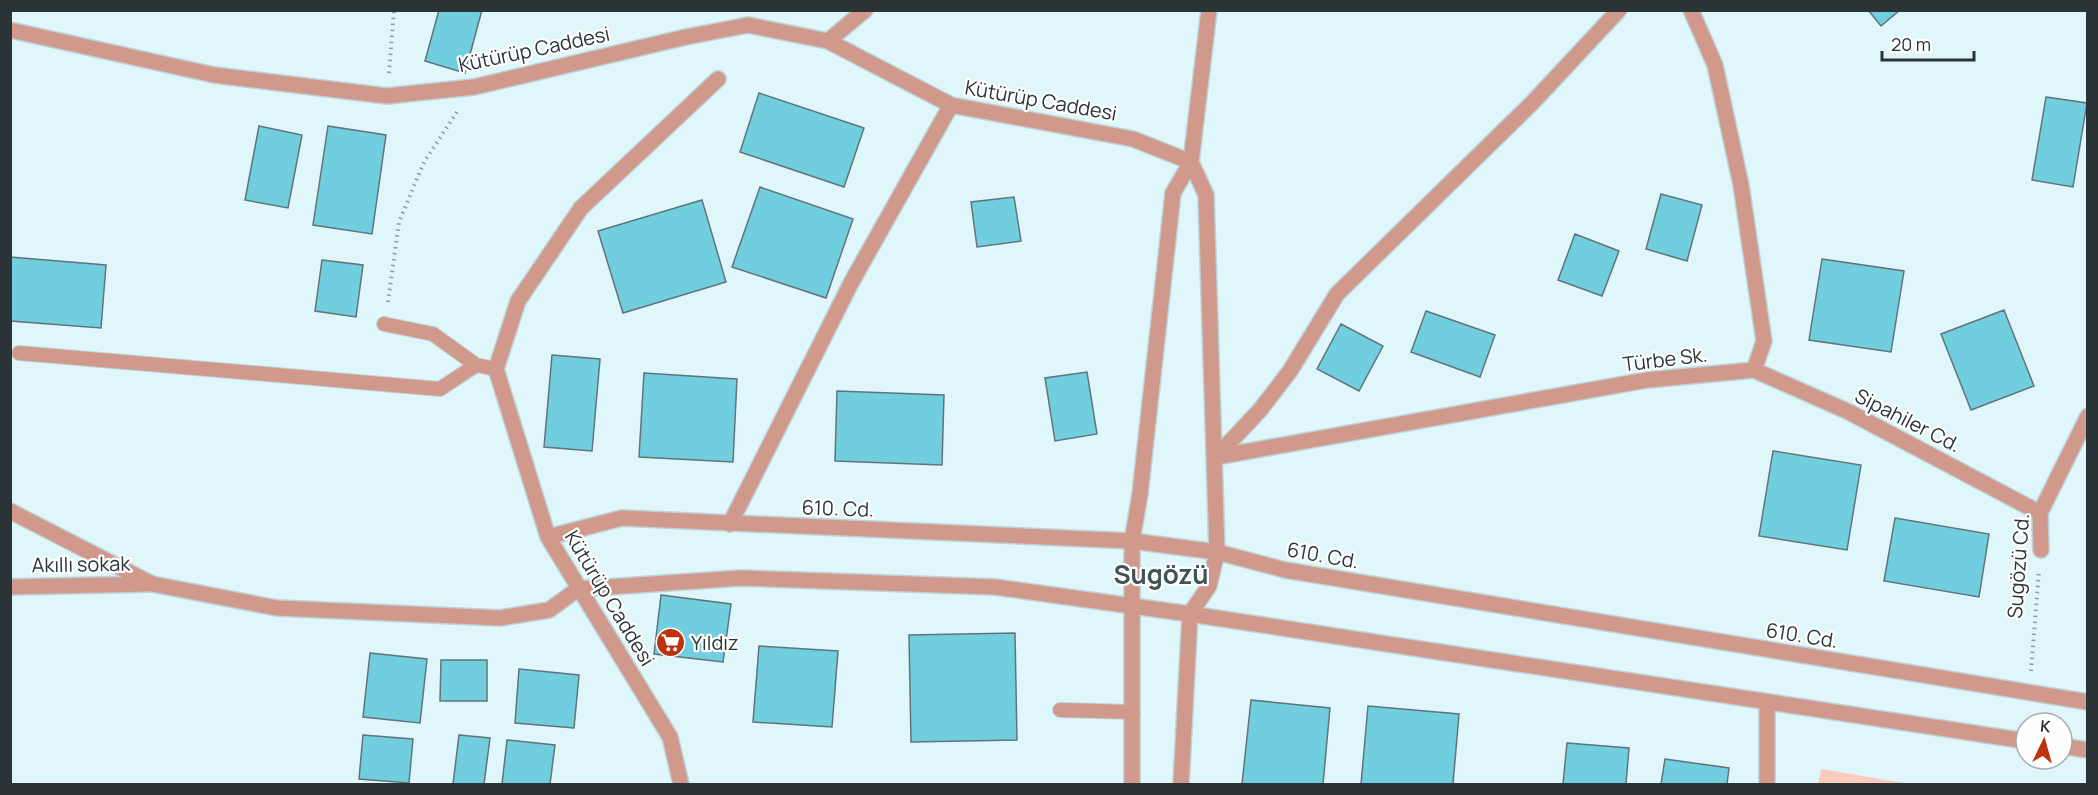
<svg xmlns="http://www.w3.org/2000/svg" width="2098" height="795" font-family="Manrope,sans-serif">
	<rect width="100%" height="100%" fill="#dff6fa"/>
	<path fill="#fbcbbe" d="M1821,769L1910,784H1818Z"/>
	<path fill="#70cedf" stroke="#617579" stroke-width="1.5" d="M439,10H482L465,73L425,61Z
		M1868,10H1900L1881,26Z
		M759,93L864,128L844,187L740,152Z
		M2046,97L2087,103L2073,187L2032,180Z
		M259,126L302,135L288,208L245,200Z
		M328,126L386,135L372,234L313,225Z
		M760,187L853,219L826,298L732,267Z
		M1661,194L1702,205L1687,261L1646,249Z
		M1014,197L1021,241L977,247L971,202Z
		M702,200L726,282L623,313L598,231Z
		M1575,234L1619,251L1602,296L1558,280Z
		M10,257L106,265L101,328L10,321Z
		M1822,259L1904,271L1891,352L1809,340Z
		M322,260L363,265L356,317L315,311Z
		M2004,310L2034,386L1971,410L1941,334Z
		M1426,311L1495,335L1480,377L1411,352Z
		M1341,324L1383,346L1359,391L1317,369Z
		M552,355L600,359L592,451L544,447Z
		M1087,372L1097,434L1055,441L1045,378Z
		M644,373L737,379L733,462L639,457Z
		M837,391L944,395L942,465L835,461Z
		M1773,451L1861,465L1847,550L1759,536Z
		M1895,518L1989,534L1979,597L1884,581Z
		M661,595L731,604L723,662L654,654Z
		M1015,633L1017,740L911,742L909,635Z
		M759,646L838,651L832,727L753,722Z
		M370,653L427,659L420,723L363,717Z
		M441,660H487V701H440Z
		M519,669L579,675L574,728L515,723Z
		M1251,700L1330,708L1323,784H1242Z
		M1368,706L1459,714L1453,784H1361Z
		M363,735L413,739L409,783L359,779Z
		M459,735L490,738L484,784H453Z
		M507,740L555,745L550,784H502Z
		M1567,743L1629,748L1626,784H1563Z
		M1665,759L1729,768L1727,784H1661Z"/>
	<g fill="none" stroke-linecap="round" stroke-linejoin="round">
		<defs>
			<path id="service" d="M384,324L433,334L476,365L496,369
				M19,353L440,389L476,365
				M1060,710L1133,712"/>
			<path id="minor" d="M10,30L214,75L387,96L474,87L686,37L748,25L828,41L951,105L1133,139L1191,162
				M828,41L865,10
				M1754,370L1849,412L2040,513
				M1216,457L1647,380L1754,370L1764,341L1741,185L1715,65L1691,10
				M1216,457L1260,410L1290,371L1337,294L1532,103L1619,10
				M10,511L152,584L277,608L500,618L549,610L578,589
				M730,524L851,283L951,105
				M548,537L622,518L1132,541L1217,552L1285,570L2088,702
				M2041,550L2040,513L2088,416
				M10,587L148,584
				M578,589L741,578L995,587L1190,614L2026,741
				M2062,746L2088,750
				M681,784L670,737L548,537L496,369L518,301L581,208L718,79
				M1132,784V541L1140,494L1173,193L1191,162L1209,10
				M1181,784L1190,614L1209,586L1217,552L1206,195L1191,162
				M1767,784V702"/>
		</defs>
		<use href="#service" stroke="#bed3d7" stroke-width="16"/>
		<use href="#minor" stroke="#bed3d7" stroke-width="18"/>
		<path stroke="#8d9ea1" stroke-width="4" stroke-dasharray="1.5 4.5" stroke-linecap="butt" d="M389,73L394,10
			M388,302L399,222L424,162L457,112
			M2031,671L2039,571"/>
		<use href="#service" stroke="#d0998c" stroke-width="14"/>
		<use href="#minor" stroke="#d0998c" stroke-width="15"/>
	</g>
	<defs>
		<symbol id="supermarket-disc" viewBox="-11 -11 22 22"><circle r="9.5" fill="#bd3310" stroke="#fefefe"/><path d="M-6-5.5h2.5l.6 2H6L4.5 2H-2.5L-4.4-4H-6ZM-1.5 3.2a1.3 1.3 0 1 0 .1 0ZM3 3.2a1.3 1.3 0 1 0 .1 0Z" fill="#fff"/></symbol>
	</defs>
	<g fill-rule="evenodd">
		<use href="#supermarket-disc" x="654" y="626" width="33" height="33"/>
	</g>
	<g text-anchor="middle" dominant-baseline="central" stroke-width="4.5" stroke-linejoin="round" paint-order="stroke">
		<g font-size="20" fill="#2a3335" stroke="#fefefe">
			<text transform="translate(534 49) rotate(-12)">Kütürüp Caddesi</text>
			<text transform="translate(1041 100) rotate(10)">Kütürüp Caddesi</text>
			<text transform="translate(1665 359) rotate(-7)">Türbe Sk.</text>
			<text transform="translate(1908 420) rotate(27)">Sipahiler Cd.</text>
			<text transform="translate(838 508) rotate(2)">610. Cd.</text>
			<text transform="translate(1323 555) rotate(10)">610. Cd.</text>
			<text transform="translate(81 564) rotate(-1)">Akıllı sokak</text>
			<text transform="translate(2018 566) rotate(-86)">Sugözü Cd.</text>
			<text transform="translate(610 598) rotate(59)">Kütürüp Caddesi</text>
			<text transform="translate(1802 635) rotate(9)">610. Cd.</text>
		</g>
		<g font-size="20" fill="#2a3335" stroke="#fefefe" text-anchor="start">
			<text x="691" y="642">Yıldız</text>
		</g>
		<g font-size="26" font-weight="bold" fill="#405356" stroke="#fefefe">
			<text x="1161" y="574">Sugözü</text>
		</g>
	</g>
	<rect width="2098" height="795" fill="none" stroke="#2a3335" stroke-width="24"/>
	<g transform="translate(2044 741) rotate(5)"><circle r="28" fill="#fefefe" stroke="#a9adae" stroke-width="1.5"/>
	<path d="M0-4.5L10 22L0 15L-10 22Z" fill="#bd3310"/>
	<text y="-9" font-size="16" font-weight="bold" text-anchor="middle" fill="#2a3335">K</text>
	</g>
	<path d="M1882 51v9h92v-9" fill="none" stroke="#2a3335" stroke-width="3"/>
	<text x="1891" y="51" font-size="18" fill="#2a3335" stroke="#fefefe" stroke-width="4.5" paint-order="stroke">20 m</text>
</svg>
